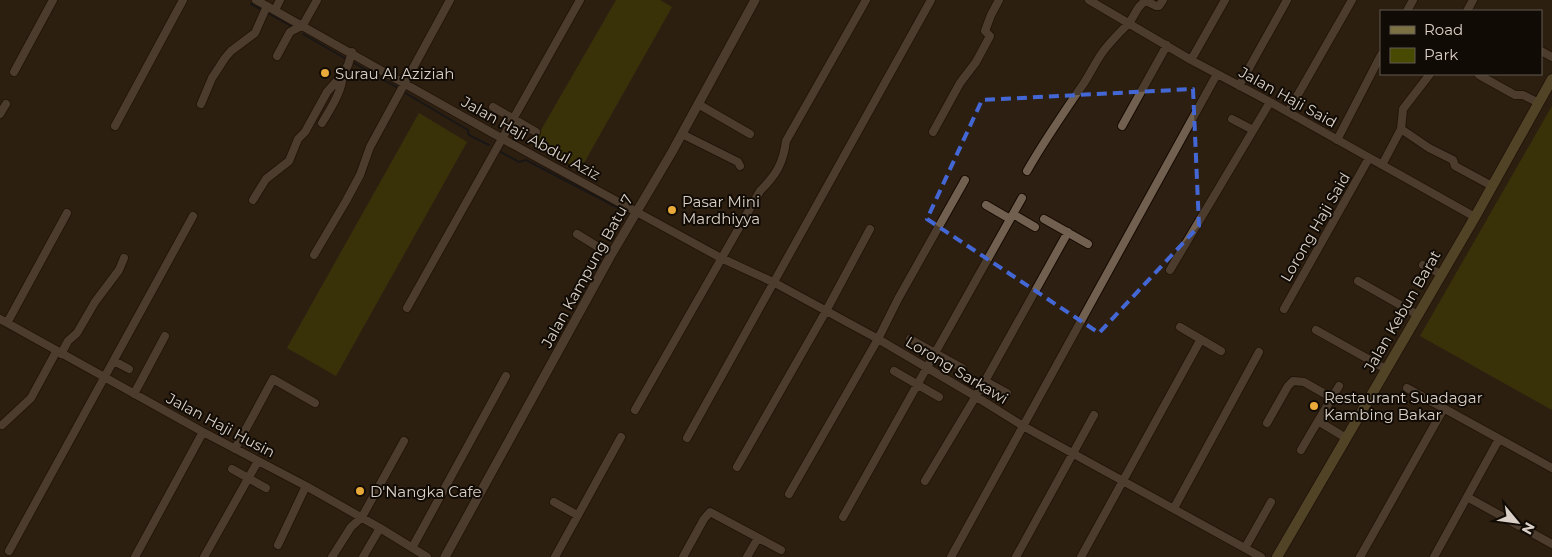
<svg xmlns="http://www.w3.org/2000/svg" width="1552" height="557" font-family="Montserrat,sans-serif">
	<rect width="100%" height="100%" fill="#2d1f11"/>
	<path fill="#474a00" d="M616,0H660L672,7L580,170L533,144Z
		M1552,106V410L1420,336Z
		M419,113L467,142L336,376L287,348Z"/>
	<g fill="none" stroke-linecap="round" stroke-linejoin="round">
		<path stroke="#000d1e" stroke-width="2" d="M251,4L262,10
			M266,12L291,26
			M303,34L348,60
			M352,62L398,88
			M402,91L468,130L469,135L489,145
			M499,151L519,162L526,160L628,213
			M638,219H639"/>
		<defs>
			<path id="minor" d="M256,0L503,139L721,258L775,283L878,339L975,396L1023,426L1261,557
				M1089,0L1191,60L1270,102L1475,217
				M275,10L280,0
				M1407,11L1413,0
				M1467,11L1473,0
				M1541,51L1552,57
				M277,56L290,32L303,25L317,0
				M1191,60L1225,0
				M14,72L53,0
				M1479,75L1515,95H1523L1539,103
				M1239,86L1287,0
				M201,104L212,78L225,58L231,51L255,33L267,6
				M698,104L750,134
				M493,107L536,132
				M1288,112L1352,0
				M0,114L6,104
				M1232,119L1253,130
				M322,123C331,108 342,92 343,74
				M115,126L183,0
				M1122,126L1167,45
				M1401,129L1429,148L1453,160L1455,166L1492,186
				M933,132L960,83L976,62L990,36L985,31L991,15L999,0
				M682,134L738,162L740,166
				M1337,140L1381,55
				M1382,165L1401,129L1403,109L1430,74
				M1027,171C1044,141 1064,112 1084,83C1090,74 1095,63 1102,53C1109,43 1119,33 1127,25C1135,17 1136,6 1146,1L1156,6H1159L1163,0
				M253,200L266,179L289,161L298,139L305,132L327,92L343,74L348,65L352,52
				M986,205L1010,219
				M1013,214L1035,227
				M1044,219L1088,244
				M577,234L611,255
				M314,255L346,201L360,175L370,147L450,0
				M1423,265L1441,274
				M1170,270L1270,102
				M1358,281L1418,315
				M407,308L580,0
				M1284,309L1369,158
				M0,319L203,432L306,486L380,528L427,557
				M7,323L67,213
				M1180,327L1221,351
				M1316,330L1386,369
				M910,339L962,368
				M61,354L68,341L77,333L95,302L119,270L124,258
				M114,361L129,369
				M894,371L939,397
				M985,381L1007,393
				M1407,388L1552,468
				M134,394L165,336
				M635,410L760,191C776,175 783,164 786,141L866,0
				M1318,421L1339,386
				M1267,423L1288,386L1293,381L1304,382L1332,398
				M2,425L31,398L56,352
				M687,438L931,0
				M235,449L273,379L315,403
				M1301,450L1318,421L1346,438
				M737,467L826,311L870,229
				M232,469L266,488
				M925,481L985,381L1068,232
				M789,494L878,339L898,299L965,180
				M1467,497L1552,544
				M554,502L577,515
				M1174,508L1259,352
				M843,517L1022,198
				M278,545L306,486
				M412,548L506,376
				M1245,548L1271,502
				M9,551L193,216
				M135,557L203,432
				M204,557L258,461
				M332,557L351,527L362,517L404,441
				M363,557L380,528
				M555,557L621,437
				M683,557L704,519L710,512L781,550
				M747,557L758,538
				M951,557L1217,74
				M1016,557L1094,415
				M1081,557L1201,339
				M1360,557L1444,408
				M1434,557L1499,439"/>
			<path id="tertiary" d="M445,557L611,255L672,152L755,0"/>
			<path id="secondary" d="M1277,557L1475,217L1552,79"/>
		</defs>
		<use href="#minor" stroke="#150900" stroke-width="10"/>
		<use href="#tertiary" stroke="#150900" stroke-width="11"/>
		<use href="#secondary" stroke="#150900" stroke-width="12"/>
		<use href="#minor" stroke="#716050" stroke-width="8"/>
		<use href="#tertiary" stroke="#716050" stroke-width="9"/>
		<use href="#secondary" stroke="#7c7142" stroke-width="10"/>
	</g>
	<path d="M0 0H1552V557H0ZM1193,89L1199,226L1099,333L927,219L982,100Z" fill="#2d1f11" fill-opacity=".55" fill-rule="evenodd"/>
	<path fill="none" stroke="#4368d5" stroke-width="4" stroke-dasharray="10 6" stroke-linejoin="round" d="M1193,89L1199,226L1099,333L927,219L982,100Z"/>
	<g fill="#eaaa39" stroke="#110b05" stroke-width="2">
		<circle cx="325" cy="73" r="5"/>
		<circle cx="672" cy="210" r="5"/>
		<circle cx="1314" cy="406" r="5"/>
		<circle cx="360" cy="491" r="5"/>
	</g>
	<g text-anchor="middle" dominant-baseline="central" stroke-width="4" stroke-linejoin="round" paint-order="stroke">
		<g font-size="15" fill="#dad0c7" stroke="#110b05" text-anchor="start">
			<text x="335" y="73">Surau Al Aziziah</text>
			<text x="682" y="201">Pasar Mini<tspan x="682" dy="17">Mardhiyya</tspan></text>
			<text x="1324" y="397">Restaurant Suadagar<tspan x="1324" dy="17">Kambing Bakar</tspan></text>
			<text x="370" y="491">D'Nangka Cafe</text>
		</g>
		<g font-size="15" fill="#dad0c7" stroke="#110b05">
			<text transform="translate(1288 97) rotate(29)">Jalan Haji Said</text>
			<text transform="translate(531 138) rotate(29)">Jalan Haji Abdul Aziz</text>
			<text transform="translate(1315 227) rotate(-60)">Lorong Haji Said</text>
			<text transform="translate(587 271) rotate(-61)">Jalan Kampung Batu 7</text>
			<text transform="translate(1402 311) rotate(-60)">Jalan Kebun Barat</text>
			<text transform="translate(957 370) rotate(31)">Lorong Sarkawi</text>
			<text transform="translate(221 425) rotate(28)">Jalan Haji Husin</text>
		</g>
	</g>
	<rect x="1380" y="10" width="162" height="65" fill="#110b05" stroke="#615a53"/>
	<rect x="1390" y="26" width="25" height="8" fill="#7c7142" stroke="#615a53"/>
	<text x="1424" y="35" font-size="15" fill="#dad0c7">Road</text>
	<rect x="1390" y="48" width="25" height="15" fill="#474a00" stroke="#615a53"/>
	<text x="1424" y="60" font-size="15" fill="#dad0c7">Park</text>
	<g transform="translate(1517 522) rotate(119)" stroke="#110b05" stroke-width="4" paint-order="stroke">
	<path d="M0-4L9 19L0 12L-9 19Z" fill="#dad0c7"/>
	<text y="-8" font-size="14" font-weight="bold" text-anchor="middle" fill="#dad0c7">N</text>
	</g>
</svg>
